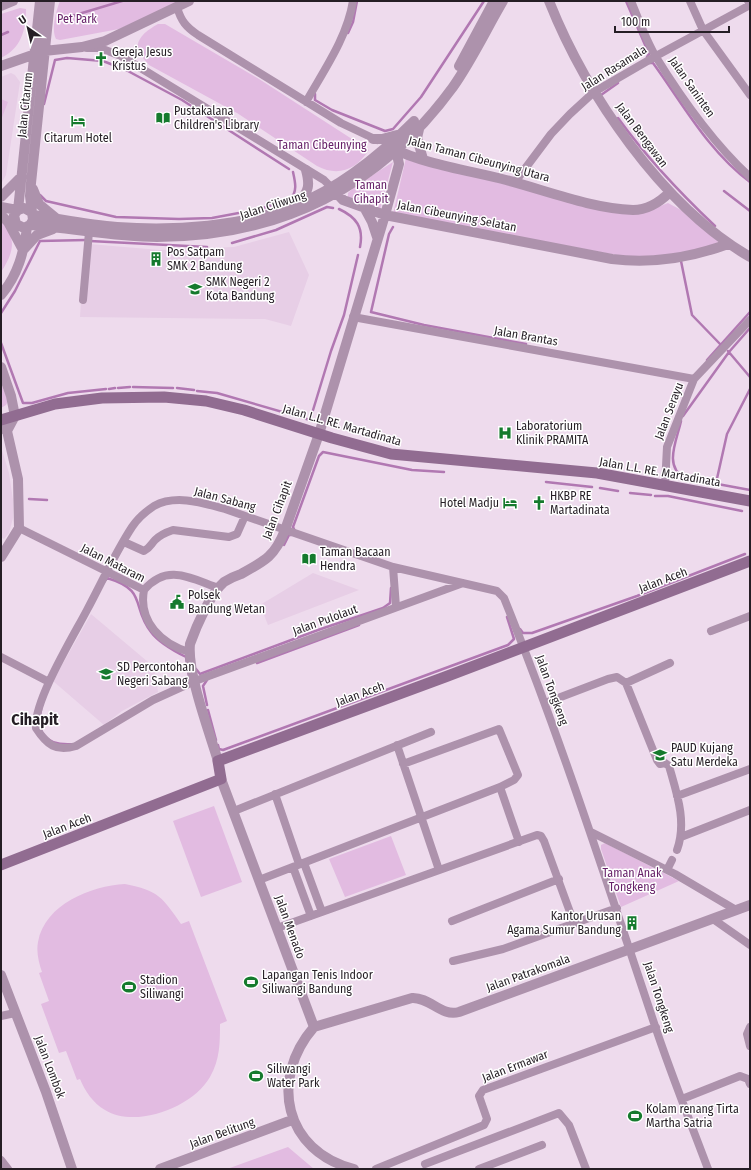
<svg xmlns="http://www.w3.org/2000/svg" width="751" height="1170" font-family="'Fira Sans Condensed',sans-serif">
	<rect width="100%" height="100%" fill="#eedbed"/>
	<path fill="#e7cee6" d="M11,73L15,75L20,82L6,175L1,184V77Z
		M289,232L309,275L291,326L265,319L80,317L81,302L89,244L160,250L234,247Z
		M1,447L9,473L13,500V518L9,533L4,539L1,537Z
		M313,573L359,590L268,625L260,605Z
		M91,614L154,667L158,692L122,711L104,725L53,681Z"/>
	<path fill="#e2bbe1" d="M60,1H183L119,29L60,40L56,39C51,30 56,11 60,1Z
		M20,8L26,9C26,31 21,48 1,58V14Z
		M158,24H165L259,79L369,150C356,170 338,177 317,166L237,113L149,65L137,51C137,37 146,31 158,24Z
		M1,99L8,102L1,120Z
		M406,158L578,204L653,209L668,203L681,210L717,238L718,242L715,246L677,256L633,258L393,214Z
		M393,162L380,210L348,197V193L354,187Z
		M1,221C18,238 13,254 1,272Z
		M1,383L8,401L6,405L1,408Z
		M214,806L242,882L201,897L173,821Z
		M391,836L406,875L345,897L329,859Z
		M605,843L679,881L621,907L601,849V845Z
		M125,884C158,890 163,898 181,924L189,921L227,1021L220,1024C220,1042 220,1060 210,1077C193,1107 136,1129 105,1110C93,1103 85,1091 80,1079L77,1080L66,1051L59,1053L41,1004L49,1001L39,973L42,972C39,963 36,952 38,942C45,904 91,886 125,884Z
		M288,1147L314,1169H227Z"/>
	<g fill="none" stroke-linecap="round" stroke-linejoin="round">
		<path stroke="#b178b2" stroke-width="2.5" d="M626,1L649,54L647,57
			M72,16L122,1
			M348,33L353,22L357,1
			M1,35L8,32
			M649,63H653C683,104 708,151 750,182
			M315,94V100L332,110L385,131L393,129L421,97L484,1
			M601,95L618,83
			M44,104L55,60L67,58L103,61L126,70L182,100L289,169
			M618,118C647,158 679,192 715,226
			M724,191L750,211
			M40,195L46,201L116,217L179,219L212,218L260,209L287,200
			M290,199C298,192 295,181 293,172
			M339,209C356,217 364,227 360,247
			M393,227L389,234L371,312L424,325L526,344
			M90,241L207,247
			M232,243L276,230L327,207L333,208
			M681,261L692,315L721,345
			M1,313L15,291L40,241L86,240
			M1,343L23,403H32L68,393L106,389
			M728,351L750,377
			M707,360L750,312
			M133,387L173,388
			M118,388L130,387
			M177,388L194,390
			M109,389L115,388
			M197,391L217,393L310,420L331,351L344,315L358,255
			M683,416L729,352L750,328
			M681,421C677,440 663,467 685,478L750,490
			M546,482L592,487
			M716,483L727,434L750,389
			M600,488L618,491
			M630,493L651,495
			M655,496H668L742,511
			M29,499L47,500
			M295,531L293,527L319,456L323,452L412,470L444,472
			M284,545L289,535H291
			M107,578C148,590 131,607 151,632C159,643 174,651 186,657L189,677L186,681L132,710L75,744C1,751 64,657 79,629C85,618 100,585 107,578Z
			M520,629L523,633H532L637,596L745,554
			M257,663L359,625
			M196,669L200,674L318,630L383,608L390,603L391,588
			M207,680L203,686L207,705
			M208,710L216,740
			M218,745L219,749L223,750L508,645L514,639L507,617"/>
		<path stroke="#ad92ac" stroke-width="8" d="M631,1C639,20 646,40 656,57C682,99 713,143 750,177
			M690,1L703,30L750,95
			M177,7C181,21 186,27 198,35L341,123L377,140
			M87,48H100L121,56L324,180L331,187
			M306,102C324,70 347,38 353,1
			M515,182L551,134L570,114L594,92L656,56L750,5L748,1
			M83,300L89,232
			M353,317L694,379
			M665,485L667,447L694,379L750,320
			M19,528L144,590C138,622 162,644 189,652
			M124,542L144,551C150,548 151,544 155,540C160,535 167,532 173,530L229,537L237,534L245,516
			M393,567L396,607
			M463,583L195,681L153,700L76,746C56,752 47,745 36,728C33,702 74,635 87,610C102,582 115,553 132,527C138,518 145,512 154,506C176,494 203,503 225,509L393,567L497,591L504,598C561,739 607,883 655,1026C671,1074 690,1121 708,1169
			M144,590C167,563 190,578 218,588
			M711,631L750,616
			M1,657L49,682
			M626,683L670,663
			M545,703L608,679L617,677L626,683L657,760L660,764L665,763L669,766C677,794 687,822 677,850
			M397,745L439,870
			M500,787L519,842
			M275,794L299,864
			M677,796L750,769
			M234,811L431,732
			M591,832L675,874L736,910
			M681,837L750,810
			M304,863L322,912
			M293,867L311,916
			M667,870L672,860
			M259,880L500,787L514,780L518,775L499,729L403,764
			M713,919L750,945
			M452,921L559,879
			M277,928L537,835L541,836L544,841L574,923
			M453,961L503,949L617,908
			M1,1016L15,1013
			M750,1027L747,1034L750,1046
			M682,1099L740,1076L748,1079L750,1084
			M1,1160L8,1169
			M425,1164L559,1113L569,1125L586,1169
			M376,1169L484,1125L487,1119L479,1096L483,1090L656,1027
			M479,1169L542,1145"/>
		<path stroke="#ad92ac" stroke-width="10" d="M549,1C586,94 662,206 750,257
			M1,6L13,1
			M1,66L44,51L82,47L105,41L189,1
			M459,66L494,1
			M420,125L417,138L423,159
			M373,139H382L397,135
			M392,148C423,164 472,171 506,180C548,191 590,208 633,210C648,210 660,202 670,192
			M332,188L343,200L385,215L612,259C652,264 690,258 728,244
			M33,189L39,204L56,218
			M1,197L22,176
			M299,202C309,191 310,185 306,170
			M1,207L17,210
			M365,209L372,222L377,237
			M18,210L40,1
			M31,212L24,208L18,210L14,215L16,224L24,228L30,225L33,220L30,196L31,183L50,1
			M1,215L8,222L23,250
			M33,215C61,219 89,225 117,227C174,231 243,227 296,205C341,187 380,155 414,121
			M30,225C73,228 114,237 157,237C280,237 380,187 453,87C472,60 486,30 503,1
			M24,249L37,235L53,229
			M1,295C18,275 24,252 27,227
			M1,367L11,396L15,416L7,431
			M1,427L7,431L18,479L19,528L1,557
			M218,761C209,731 187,673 190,644C196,627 210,594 224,582C229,579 235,576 241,574C265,561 275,556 285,530L319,434L385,215L399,164L396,150
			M221,779L314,1027
			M1,975L46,1092L72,1169
			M314,1027L412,998C430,997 441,1017 459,1012L750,905
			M314,1027C269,1079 284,1151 354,1169
			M160,1169L292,1120"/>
		<path stroke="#916c91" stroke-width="11" d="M1,420L55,404L102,398L164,397L206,401L244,410L332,438L391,454L597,473L750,501
			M1,865L221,779L218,761L445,677L750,561"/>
	</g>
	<defs>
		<symbol id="church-bare" viewBox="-9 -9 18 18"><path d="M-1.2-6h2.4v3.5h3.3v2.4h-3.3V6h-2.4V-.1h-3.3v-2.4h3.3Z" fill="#157a2d" stroke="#fff" stroke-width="2.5" paint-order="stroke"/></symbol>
		<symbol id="library-bare" viewBox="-9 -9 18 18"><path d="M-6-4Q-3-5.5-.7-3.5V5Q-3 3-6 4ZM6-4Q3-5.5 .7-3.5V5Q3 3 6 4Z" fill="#157a2d" stroke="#fff" stroke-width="2.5" paint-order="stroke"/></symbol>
		<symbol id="hotel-bare" viewBox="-9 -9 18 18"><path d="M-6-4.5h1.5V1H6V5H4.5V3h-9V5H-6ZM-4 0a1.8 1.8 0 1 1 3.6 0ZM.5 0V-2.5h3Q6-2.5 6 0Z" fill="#157a2d" stroke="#fff" stroke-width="2.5" paint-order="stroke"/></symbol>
		<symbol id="building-bare" viewBox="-9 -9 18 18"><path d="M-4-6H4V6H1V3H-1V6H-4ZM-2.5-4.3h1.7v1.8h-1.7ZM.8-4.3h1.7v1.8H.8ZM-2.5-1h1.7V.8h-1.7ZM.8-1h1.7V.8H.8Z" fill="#157a2d" stroke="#fff" stroke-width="2.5" paint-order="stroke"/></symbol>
		<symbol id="school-bare" viewBox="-9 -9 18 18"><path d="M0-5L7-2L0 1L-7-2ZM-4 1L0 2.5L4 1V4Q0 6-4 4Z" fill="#157a2d" stroke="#fff" stroke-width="2.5" paint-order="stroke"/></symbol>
		<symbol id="hospital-bare" viewBox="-9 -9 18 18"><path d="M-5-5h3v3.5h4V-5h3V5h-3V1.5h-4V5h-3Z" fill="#157a2d" stroke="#fff" stroke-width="2.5" paint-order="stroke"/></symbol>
		<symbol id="civic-bare" viewBox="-9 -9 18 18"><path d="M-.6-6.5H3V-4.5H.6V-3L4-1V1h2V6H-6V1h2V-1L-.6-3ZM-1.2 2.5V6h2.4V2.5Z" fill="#157a2d" stroke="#fff" stroke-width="2.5" paint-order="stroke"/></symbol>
		<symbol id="stadium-bare" viewBox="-9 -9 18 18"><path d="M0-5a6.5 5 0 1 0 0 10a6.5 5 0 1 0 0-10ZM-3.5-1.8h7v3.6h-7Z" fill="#157a2d" stroke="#fff" stroke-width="2.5" paint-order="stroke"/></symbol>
	</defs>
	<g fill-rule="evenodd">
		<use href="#church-bare" x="91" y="49" width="20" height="20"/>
		<use href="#library-bare" x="153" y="108" width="20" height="20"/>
		<use href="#hotel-bare" x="68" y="111" width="20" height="20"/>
		<use href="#building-bare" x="146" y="249" width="20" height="20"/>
		<use href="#school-bare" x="185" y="279" width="20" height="20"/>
		<use href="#hospital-bare" x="495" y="423" width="20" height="20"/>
		<use href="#hotel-bare" x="500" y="493" width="20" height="20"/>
		<use href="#church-bare" x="529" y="493" width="20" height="20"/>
		<use href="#library-bare" x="299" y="549" width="20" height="20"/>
		<use href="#civic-bare" x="167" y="592" width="20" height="20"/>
		<use href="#school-bare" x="96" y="664" width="20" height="20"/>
		<use href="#school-bare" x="650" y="745" width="20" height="20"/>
		<use href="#building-bare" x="622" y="913" width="20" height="20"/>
		<use href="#stadium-bare" x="241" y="972" width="20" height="20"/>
		<use href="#stadium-bare" x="119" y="977" width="20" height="20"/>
		<use href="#stadium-bare" x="246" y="1066" width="20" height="20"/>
		<use href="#stadium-bare" x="625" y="1106" width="20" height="20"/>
	</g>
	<g text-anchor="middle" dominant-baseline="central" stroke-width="3" stroke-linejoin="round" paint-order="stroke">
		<g font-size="12" fill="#672169" stroke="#fff">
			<text x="77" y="19">Pet Park</text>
			<text x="322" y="145">Taman Cibeunying</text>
			<text x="371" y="185">Taman<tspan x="371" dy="14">Cihapit</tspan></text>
			<text x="632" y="873">Taman Anak<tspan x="632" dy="14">Tongkeng</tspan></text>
		</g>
		<g font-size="12" fill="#251e25" stroke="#fff" text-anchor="start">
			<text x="112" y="52">Gereja Jesus<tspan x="112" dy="14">Kristus</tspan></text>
			<text x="174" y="111">Pustakalana<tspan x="174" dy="14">Children's Library</tspan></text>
			<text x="78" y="138" text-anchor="middle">Citarum Hotel</text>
			<text x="167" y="252">Pos Satpam<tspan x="167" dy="14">SMK 2 Bandung</tspan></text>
			<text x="206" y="282">SMK Negeri 2<tspan x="206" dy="14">Kota Bandung</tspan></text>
			<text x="516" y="426">Laboratorium<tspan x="516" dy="14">Klinik PRAMITA</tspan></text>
			<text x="550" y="496">HKBP RE<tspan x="550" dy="14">Martadinata</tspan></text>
			<text x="499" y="503" text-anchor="end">Hotel Madju</text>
			<text x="320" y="552">Taman Bacaan<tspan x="320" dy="14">Hendra</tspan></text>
			<text x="188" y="595">Polsek<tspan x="188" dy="14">Bandung Wetan</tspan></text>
			<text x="117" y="667">SD Percontohan<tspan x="117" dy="14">Negeri Sabang</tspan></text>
			<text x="671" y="748">PAUD Kujang<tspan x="671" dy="14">Satu Merdeka</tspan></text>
			<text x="621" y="916" text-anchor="end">Kantor Urusan<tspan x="621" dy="14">Agama Sumur Bandung</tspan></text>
			<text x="262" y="975">Lapangan Tenis Indoor<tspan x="262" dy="14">Siliwangi Bandung</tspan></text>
			<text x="140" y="980">Stadion<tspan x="140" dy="14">Siliwangi</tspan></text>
			<text x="267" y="1069">Siliwangi<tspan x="267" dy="14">Water Park</tspan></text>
			<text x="646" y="1109">Kolam renang Tirta<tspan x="646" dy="14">Martha Satria</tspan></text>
		</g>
		<g font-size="12" fill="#251e25" stroke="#fff">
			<text transform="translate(614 68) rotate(-32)">Jalan Rasamala</text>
			<text transform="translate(692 87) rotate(55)">Jalan Saninten</text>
			<text transform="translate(25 105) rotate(-84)">Jalan Citarum</text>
			<text transform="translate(642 135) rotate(53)">Jalan Bengawan</text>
			<text transform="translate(479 159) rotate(15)">Jalan Taman Cibeunying Utara</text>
			<text transform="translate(273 205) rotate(-18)">Jalan Ciliwung</text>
			<text transform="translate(457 216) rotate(11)">Jalan Cibeunying Selatan</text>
			<text transform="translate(526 336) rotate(10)">Jalan Brantas</text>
			<text transform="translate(669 411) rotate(-69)">Jalan Serayu</text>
			<text transform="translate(342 425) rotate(16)">Jalan L.L. RE. Martadinata</text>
			<text transform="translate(660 472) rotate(10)">Jalan L.L. RE. Martadinata</text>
			<text transform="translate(225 499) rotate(15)">Jalan Sabang</text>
			<text transform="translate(277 510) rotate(-69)">Jalan Cihapit</text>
			<text transform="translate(113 563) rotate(27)">Jalan Mataram</text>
			<text transform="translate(663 580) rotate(-21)">Jalan Aceh</text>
			<text transform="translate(325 620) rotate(-20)">Jalan Pulolaut</text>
			<text transform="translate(552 690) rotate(70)">Jalan Tongkeng</text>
			<text transform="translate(360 694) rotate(-20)">Jalan Aceh</text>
			<text transform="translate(67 826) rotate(-21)">Jalan Aceh</text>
			<text transform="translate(290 927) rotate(70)">Jalan Menado</text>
			<text transform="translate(528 973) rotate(-20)">Jalan Patrakomala</text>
			<text transform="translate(659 997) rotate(72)">Jalan Tongkeng</text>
			<text transform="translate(515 1066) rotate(-21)">Jalan Ermawar</text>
			<text transform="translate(50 1067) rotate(69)">Jalan Lombok</text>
			<text transform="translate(222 1133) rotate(-20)">Jalan Belitung</text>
		</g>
		<g font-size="16" font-weight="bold" fill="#251e25" stroke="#fff">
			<text x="35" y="719">Cihapit</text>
		</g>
	</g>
	<rect width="751" height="1170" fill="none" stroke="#251e25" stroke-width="4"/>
	<g transform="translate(28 28) rotate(326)" stroke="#ffffff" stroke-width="3" paint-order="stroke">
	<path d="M0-3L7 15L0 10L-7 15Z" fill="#251e25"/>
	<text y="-6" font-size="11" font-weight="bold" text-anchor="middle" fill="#251e25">U</text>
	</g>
	<path d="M615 26v6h114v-6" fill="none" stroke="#251e25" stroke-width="2"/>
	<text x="621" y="26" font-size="12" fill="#251e25" stroke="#ffffff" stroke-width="3" paint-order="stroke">100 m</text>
</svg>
